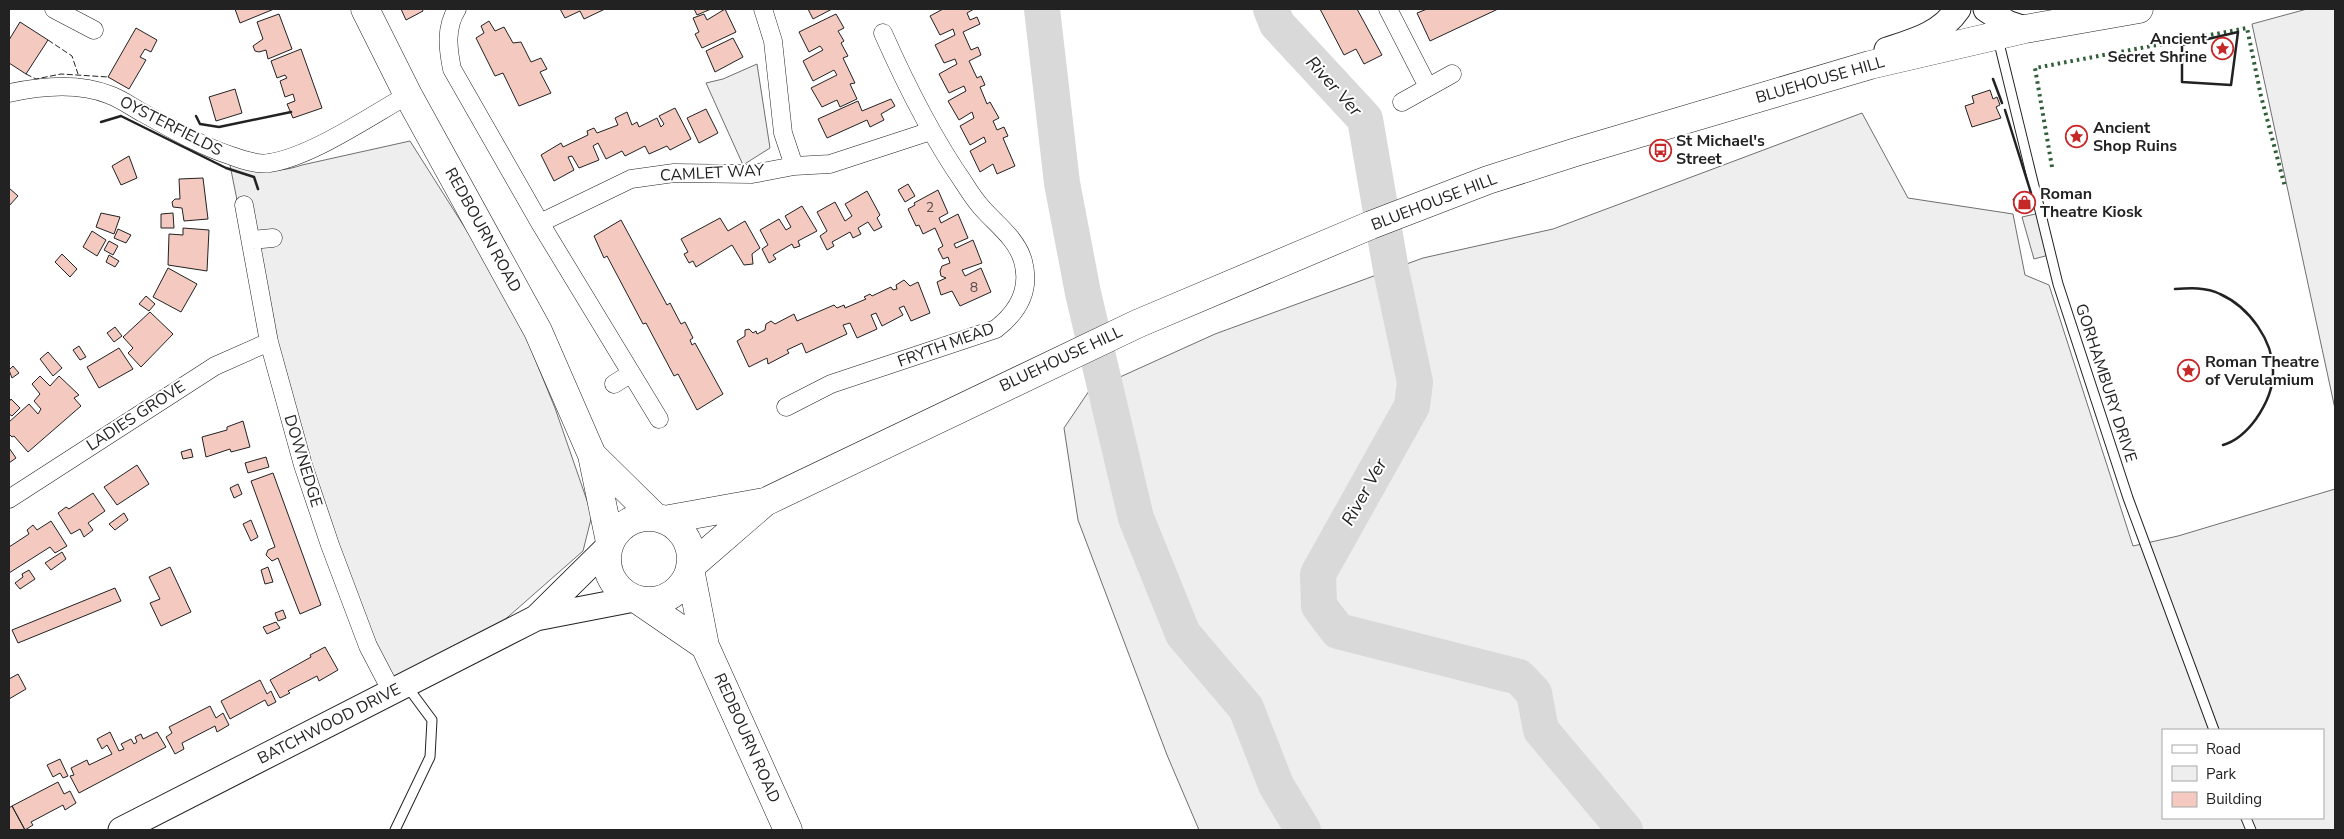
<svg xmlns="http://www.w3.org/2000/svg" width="2344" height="839" font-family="'Nunito Sans',sans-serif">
	<rect width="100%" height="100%" fill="#fff"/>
	<path fill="#eee" stroke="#6f6f6f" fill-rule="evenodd" d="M2307,9H2335V409L2252,24Z
		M757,64L770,148L743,165L706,83L723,79Z
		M1862,113L1908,198L2013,214L2025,275L2049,285L2133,546L2178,536L2335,489V830H1199L1167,755L1078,520L1064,428L1089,391L1215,334L1423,258L1553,229ZM2163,730H2323V818H2163Z
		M410,141L486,261L526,337L555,408L592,515L583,551L459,660L389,681L306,465L239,210L229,160C257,169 273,175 302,165Z"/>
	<path fill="#ededed" stroke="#6f6f6f" d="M2040,213L2049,255L2034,259L2022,217Z"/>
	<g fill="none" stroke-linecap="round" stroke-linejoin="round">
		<path stroke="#d9d9d9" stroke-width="36" d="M1042,9L1062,183L1083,293L1136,518L1183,634L1246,708L1276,785L1303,830
			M1271,9L1277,24L1365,119L1391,270L1415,382L1412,406L1318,574L1319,606L1338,631L1519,677L1534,693L1541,730L1625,830"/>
	</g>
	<path fill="#f3c9c0" stroke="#222" d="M235,9H274L240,23Z
		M401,9H422L423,11L406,20Z
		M560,9H605L584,19L580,11L565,18Z
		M694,9H711L697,15Z
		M725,9L736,32L702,48L695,34L699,32L693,18L704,14L707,20Z
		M808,9H832L813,19Z
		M943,9H974L967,13L970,20L977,17L980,24L963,32L971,50L978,47L981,55L969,61L977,78L981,76L985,85L980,87L987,104L990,102L999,118L993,121L997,130L1004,127L1008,136L1003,138L1015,166L997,174L993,164L980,172L970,151L986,142L984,137L970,145L960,126L974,118L972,112L959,120L948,101L966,91L964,86L949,93L939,74L957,64L955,59L944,63L935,45L955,35L953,29L940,35L930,16Z
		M1320,9H1357L1382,55L1364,64L1356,49L1344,55Z
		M1427,9H1498L1430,41L1417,13Z
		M279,14L292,49L268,59L266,50L259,52L255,51L253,46L263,39L257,22Z
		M836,14L844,28L838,31L844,41L841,43L848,56L843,58L855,83L850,84L857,99L840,107L837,100L822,107L811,88L837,75L834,70L813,81L803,61L823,50L820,46L809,52L799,32Z
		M489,21L495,31L504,27L513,43L521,42L531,62L541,58L547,69L540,72L551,93L519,106L503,73L495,76L476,38L484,33L481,26Z
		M20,22L48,40L26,74L9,63V40Z
		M136,28L157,40L151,52L145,49L140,57L146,60L129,89L108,77Z
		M733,38L743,57L715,72L706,51Z
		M301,49L322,108L293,118L287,104L295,101L293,94L285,97L280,81L287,78L285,75L277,78L271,61Z
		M235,89L242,113L216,121L209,97Z
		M1990,90L1993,99L1997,97L2000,105L1996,107L2001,118L1972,127L1965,106L1974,103L1972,96Z
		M891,99L895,106L881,114L884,120L870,127L867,120L827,138L818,119L858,101L862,111Z
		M675,108L691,139L670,150L667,146L649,154L645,146L625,156L622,151L606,159L598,143L593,146L599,160L579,168L572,156L568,157L574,170L554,181L541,155L561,143L563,147L588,135L587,131L594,128L597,133L618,125L615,118L627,112L632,125L637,122L639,127L657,118L661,127L664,124L659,116Z
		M706,109L718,133L699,143L687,118Z
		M129,156L137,178L121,185L112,166Z
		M203,178L208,219L184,221L182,208L173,207L172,202L175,199H180L179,179Z
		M908,184L915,196L905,202L898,190Z
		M9,188L18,196L9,206Z
		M938,190L948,213L939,218L941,223L958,214L968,238L954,244L956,248L973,240L982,263L962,270L965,276L981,268L991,292L960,306L952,291L941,295L937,282L946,278L941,276L940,271L942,266L950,263L948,257L943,259L938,249L943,246L935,228L923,234L919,225L916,226L908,209L915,205L914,203Z
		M867,191L880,215L877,218L882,227L874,231L868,222L858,228L861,234L853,238L850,232L832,242L834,246L827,250L820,236L827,231L817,212L835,202L845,221L852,216L845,204Z
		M2032,195L2035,207L2016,211L2013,199Z
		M802,206L817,231L798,241L800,246L794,248L792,244L773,255L776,259L769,263L762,249L768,245L760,230L779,219L786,230L791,227L785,216Z
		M101,213L120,217L114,234L96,227Z
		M173,213L174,228H161V214Z
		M720,218L728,231L745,221L760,248L752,254L753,264L744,265L732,245L696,267L693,261L689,263L684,254L688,252L681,239Z
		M621,220L667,305L670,303L681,324L685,322L693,338L690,340L692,345L695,343L723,394L697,410L678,374L674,376L646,323L643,324L607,256L604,258L594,236Z
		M183,228L209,230L207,271L168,265L169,234L183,235Z
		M118,229L131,235L126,243L114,238Z
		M92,231L106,240L97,256L83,247Z
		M109,241L118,246L113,255L104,250Z
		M62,254L77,269L70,277L55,262Z
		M109,255L119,261L115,267L106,262Z
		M168,268L197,284L181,312L153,297Z
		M904,280L910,286L918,282L930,313L911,321L904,306L899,308L903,315L882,326L876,313L871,315L877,329L857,338L850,323L843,325L847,334L806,353L802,343L787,350L789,353L768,364L767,358L749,367L737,341L745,336V330L749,329L753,333L756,331L757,334L765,330L766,324L771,321L775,324L794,314L797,321L834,305L837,308L844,305L845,308L866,299L864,297L870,294L872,296L891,287L893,290L897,289L896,285Z
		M146,296L155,304L149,311L139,304Z
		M150,312L173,334L141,367L128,353L133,348L123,337Z
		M115,327L122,336L114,342L107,333Z
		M79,346L86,357L80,360L73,350Z
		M119,348L133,369L99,388L87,367Z
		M48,352L62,368L53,376L40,359Z
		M13,366L19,373L12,378L9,370Z
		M40,376L50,386L59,376L79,395L74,398L81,406L28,452L14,436L12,437L9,434V422L29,404L38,414L41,409L34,401L40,394L32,384Z
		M11,399L20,408L12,416L9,414V402Z
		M243,421L250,447L231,452L230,449L206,457L202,437L227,430V427Z
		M9,448L16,458L9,463Z
		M191,449L193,457L183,459L181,452Z
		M266,457L269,467L248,473L245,463Z
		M137,465L149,484L117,505L104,487Z
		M273,473L321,605L300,614L278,558L272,561L266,555L268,550L275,547L251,481Z
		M238,484L242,494L234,498L230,488Z
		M93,493L105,511L88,523L93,530L84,537L80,529L71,534L58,513L66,507L69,509Z
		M124,513L128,520L115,530L109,524Z
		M251,520L258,537L251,541L243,524Z
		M51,521L67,546L55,553L50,547L9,573V547L29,534L27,530L33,525L37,530Z
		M62,552L66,559L51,570L45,563Z
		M170,567L191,612L161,626L150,603L160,599L149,577Z
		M268,567L273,582L265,584L261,570Z
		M29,570L35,579L20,589L15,583L23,577L22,574Z
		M115,588L121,601L18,643L12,630Z
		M283,610L286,618L278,621L275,613Z
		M276,622L280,628L267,634L263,627Z
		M325,647L338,670L319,681L317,676L288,691L290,693L280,698L270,680L311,657L310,655Z
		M18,674L26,689L9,699V679Z
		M260,680L267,694L271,691L276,702L268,706L265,700L230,719L221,701Z
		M210,706L216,718L223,713L229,725L217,732L215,726L182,743L184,749L175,754L166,737L172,733L169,727Z
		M110,732L119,751L124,749L121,744L131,739L134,744L137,742L135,737L141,734L143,739L157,732L166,747L79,793L70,776L74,775L71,768L87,760L89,765L112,754L107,745L102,749L97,739Z
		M60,759L68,776L63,778L60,773L53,777L47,765Z
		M58,782L64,794L70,791L76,803L65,810L63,805L31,822L33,825L25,830L12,806Z
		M12,806L25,830H9V808Z"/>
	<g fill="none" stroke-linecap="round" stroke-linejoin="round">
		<defs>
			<path id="lane" d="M1998,39L2058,284L2128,498L2214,730
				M2246,818L2251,830
				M395,830L430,757L432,720L406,685"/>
			<path id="street" d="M54,9L94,30
				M457,9C445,28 448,49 452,69L540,223L659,419
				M1388,9L1428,87
				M9,93C41,86 78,82 110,95C121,99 132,107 143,113C172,129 201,146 232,156C243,160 257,165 269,163C311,157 370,116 408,95
				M1402,102L1452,74
				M794,166L830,164L931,131
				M244,205L269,342L303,465L330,545L368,646L392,692
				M540,223L631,179L674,173L752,174L794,166L783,133L773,41L763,9
				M252,240L273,238
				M614,384L630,374
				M786,407L831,384L996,329C1018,312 1031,290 1023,261C1017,239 996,224 982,208C975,200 969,191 964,183C932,137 906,85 883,33
				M9,499L215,366L269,342"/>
			<path id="secondary" d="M1986,9L2007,23L2025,29
				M1887,50C1915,41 1941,34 1958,9
				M536,618L609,546
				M121,830L536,618L634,599"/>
			<path id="primary" d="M365,9L408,95L538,331L592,455L610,542
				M592,455L655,517
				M607 559a42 42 0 1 1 84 0a42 42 0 1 1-84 0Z
				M664,520L764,502
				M690,567L765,502L1137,324L1371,225L1488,180L1576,152L1870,65L2025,29L2139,9
				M690,569L705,646L788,830
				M638,600L705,646"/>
		</defs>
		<use href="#lane" stroke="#222" stroke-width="11"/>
		<use href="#street" stroke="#222" stroke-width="19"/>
		<use href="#secondary" stroke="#222" stroke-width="27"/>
		<use href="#primary" stroke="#222" stroke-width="29"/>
		<use href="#lane" stroke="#fff" stroke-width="9"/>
		<use href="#street" stroke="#fff" stroke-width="18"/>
		<use href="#secondary" stroke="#fff" stroke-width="25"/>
		<use href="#primary" stroke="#fff" stroke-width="28"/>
		<path stroke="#2f5e38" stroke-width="4" stroke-dasharray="2.5 4" stroke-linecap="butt" d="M2052,167L2035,68L2247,28L2261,96L2285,187"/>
		<path stroke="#222" stroke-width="1" stroke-dasharray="6 2.5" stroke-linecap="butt" d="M48,40L72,56L78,74
			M26,74L36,79L61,74L108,77"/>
		<path stroke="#222" stroke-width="2.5" d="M2238,32L2231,85L2182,82V45Z
			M1993,79L2002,103
			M2005,110L2031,193
			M196,116L200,124L219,127L291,112
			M101,122L121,116L226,168L254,177L258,189
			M2175,289C2190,288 2206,287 2220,294C2249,307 2274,341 2273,373C2273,390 2265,406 2256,419C2248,430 2237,441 2223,445"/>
	</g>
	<defs>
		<symbol id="sight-ring" viewBox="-11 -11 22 22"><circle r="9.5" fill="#fff" stroke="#c62828" stroke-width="1.5"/><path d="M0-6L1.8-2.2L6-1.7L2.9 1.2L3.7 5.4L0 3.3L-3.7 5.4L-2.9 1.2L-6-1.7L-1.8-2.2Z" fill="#c62828"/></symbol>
		<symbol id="bus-ring" viewBox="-11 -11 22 22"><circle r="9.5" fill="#fff" stroke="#c62828" stroke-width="1.5"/><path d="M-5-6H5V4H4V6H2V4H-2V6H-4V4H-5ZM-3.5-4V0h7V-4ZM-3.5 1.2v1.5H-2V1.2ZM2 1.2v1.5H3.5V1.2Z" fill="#c62828"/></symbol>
		<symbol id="shop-ring" viewBox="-11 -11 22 22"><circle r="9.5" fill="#fff" stroke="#c62828" stroke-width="1.5"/><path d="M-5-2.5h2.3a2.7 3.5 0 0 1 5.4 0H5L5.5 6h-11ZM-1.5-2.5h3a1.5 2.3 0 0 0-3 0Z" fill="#c62828"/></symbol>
	</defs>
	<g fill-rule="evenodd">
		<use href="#sight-ring" x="2210" y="36" width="25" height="25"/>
		<use href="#sight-ring" x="2064" y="124" width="25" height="25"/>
		<use href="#bus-ring" x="1648" y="138" width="25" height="25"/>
		<use href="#shop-ring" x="2012" y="190" width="25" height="25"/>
		<use href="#sight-ring" x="2176" y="358" width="25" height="25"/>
	</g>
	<g text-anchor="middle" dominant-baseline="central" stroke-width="4" stroke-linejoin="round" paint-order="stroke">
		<g font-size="14" fill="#564c4a">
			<text x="930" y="207">2</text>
			<text x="974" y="287">8</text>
		</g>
		<g font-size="16" font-weight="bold" fill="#222" stroke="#fff" text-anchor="start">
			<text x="2207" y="39" text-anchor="end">Ancient<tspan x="2207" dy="18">Secret Shrine</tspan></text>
			<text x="2093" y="128">Ancient<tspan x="2093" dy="18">Shop Ruins</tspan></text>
			<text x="1676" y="141">St Michael's<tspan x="1676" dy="18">Street</tspan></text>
			<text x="2040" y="194">Roman<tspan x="2040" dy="18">Theatre Kiosk</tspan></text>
			<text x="2205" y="362">Roman Theatre<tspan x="2205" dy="18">of Verulamium</tspan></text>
		</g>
		<g font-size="16" fill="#222" stroke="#fff">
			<text transform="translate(1820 80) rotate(-16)">BLUEHOUSE HILL</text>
			<text transform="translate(171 126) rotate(27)">OYSTERFIELDS</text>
			<text transform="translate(712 173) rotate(-3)">CAMLET WAY</text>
			<text transform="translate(1434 202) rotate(-21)">BLUEHOUSE HILL</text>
			<text transform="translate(483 230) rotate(61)">REDBOURN ROAD</text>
			<text transform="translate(946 345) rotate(-20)">FRYTH MEAD</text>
			<text transform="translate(1061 359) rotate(-25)">BLUEHOUSE HILL</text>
			<text transform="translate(2106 383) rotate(72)">GORHAMBURY DRIVE</text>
			<text transform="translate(136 416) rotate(-33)">LADIES GROVE</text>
			<text transform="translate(303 461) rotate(73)">DOWNEDGE</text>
			<text transform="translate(329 724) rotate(-27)">BATCHWOOD DRIVE</text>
			<text transform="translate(747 738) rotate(66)">REDBOURN ROAD</text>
		</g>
		<g font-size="18" font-style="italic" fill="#222" stroke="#fff">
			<text transform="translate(1334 86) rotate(48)">River Ver</text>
			<text transform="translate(1364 492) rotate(-61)">River Ver</text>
		</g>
	</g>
	<rect width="2344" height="839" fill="none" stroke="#222222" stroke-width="20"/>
	<rect x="2162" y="729" width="162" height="90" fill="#ffffff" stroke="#a7a7a7"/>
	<rect x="2172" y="745" width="25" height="8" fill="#ffffff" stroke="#a7a7a7"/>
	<text x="2206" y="754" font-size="15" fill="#222222">Road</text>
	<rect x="2172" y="766" width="25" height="15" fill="#eeeeee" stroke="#a7a7a7"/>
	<text x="2206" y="779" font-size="15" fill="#222222">Park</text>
	<rect x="2172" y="792" width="25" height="15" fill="#f3c9c0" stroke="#a7a7a7"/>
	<text x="2206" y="804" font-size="15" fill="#222222">Building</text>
</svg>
